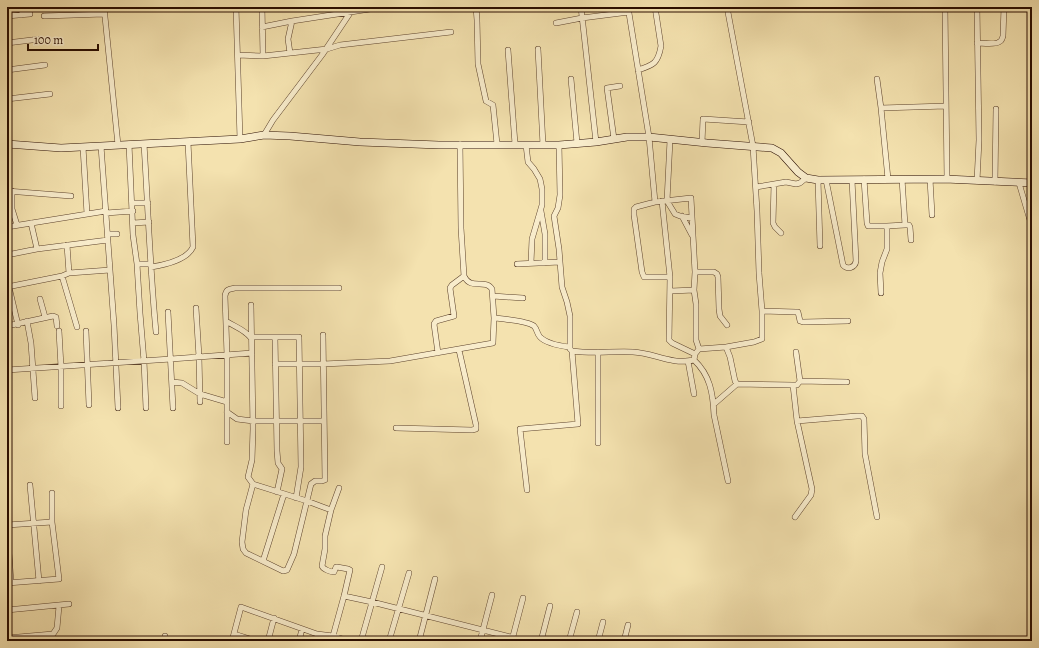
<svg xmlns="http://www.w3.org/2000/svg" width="1039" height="648" font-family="Alegreya,serif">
	<rect width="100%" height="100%" fill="#f4e2af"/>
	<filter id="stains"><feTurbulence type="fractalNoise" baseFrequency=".005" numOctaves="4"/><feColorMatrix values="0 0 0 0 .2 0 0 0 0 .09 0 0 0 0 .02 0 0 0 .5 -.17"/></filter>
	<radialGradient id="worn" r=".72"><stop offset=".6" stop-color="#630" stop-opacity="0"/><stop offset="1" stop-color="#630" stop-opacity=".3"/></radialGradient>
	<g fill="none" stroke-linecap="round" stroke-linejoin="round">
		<defs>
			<path id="street" d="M22,7V15
				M104,7L118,145
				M236,7L240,139
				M262,7L263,56
				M476,7L477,20L478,64L486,101L493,105L497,144
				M581,7L596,142
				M628,7L649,137L655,202L691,198L695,272L694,290L696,304V340L699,349
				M727,7L753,146L757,211L759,273L762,311L796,312H798L800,321L803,322L848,321
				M945,7L947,179
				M977,7L979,140L977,181
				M629,8L637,7
				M7,16L30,14
				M44,16L104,14
				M556,23L582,18L629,12
				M262,27L292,21L383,7
				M7,43L40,39
				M977,43C982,43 996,45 999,42C1002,41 1002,39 1003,36L1004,7
				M538,49L543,145
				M508,50L515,144
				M290,53L288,39L292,21
				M238,55L263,56L327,49L340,45L451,32
				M7,70L45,65
				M638,70C654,65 658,63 661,46L655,7
				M571,79L577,143
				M877,79L881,108
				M7,99L50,94
				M264,135L273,120L322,55L354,7
				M614,139L607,88L620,86
				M670,140L667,201L675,214L680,216L692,218
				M702,143L703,119L749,122
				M129,144L133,235L137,264L140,313L144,361L146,408
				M144,144C148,207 150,269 156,332
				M526,145L528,162L534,169L540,179L542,189V205L532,239L531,263
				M559,145L560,195L558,208L554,216L559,249L562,287L567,302L570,316V349L572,351C592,354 613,351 633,352C655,353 670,365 694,360L695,354L699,349L726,347L730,357L735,381L737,384L793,385L797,421L812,489L811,495L795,517
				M101,146L114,325L118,408
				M83,147L87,214
				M864,179L867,223L868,226H887V249L882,262L880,273L881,293
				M888,179L881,108L946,106
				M930,179L932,215
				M818,180L820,246
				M826,180L843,265C847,270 855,268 856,261L852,180
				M995,182L996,109
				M1019,183L1032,227
				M774,184L773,223L775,227L781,233
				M756,187L786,182L796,184L800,183L806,178
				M7,191L71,196
				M12,191V209L17,225
				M662,201L670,277L669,340L672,343L695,354
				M655,202L636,207L634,209V215L642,272L644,277H670
				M132,203H148
				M541,211L545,234V263
				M106,213L133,211
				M682,216L692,235
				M31,223L37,249
				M133,223L149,222
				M905,225H909L910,227L911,240
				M887,226L905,225L902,179
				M7,227L106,211
				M108,234H117
				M67,245L69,273
				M7,255L37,249L108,240
				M137,264H151
				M517,264L560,262
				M151,267C164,265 187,260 193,247L188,142
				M695,272H714L717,274L718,277L719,309L720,316L727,325
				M62,276L77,327
				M7,287L62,276L69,273L110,270
				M9,287L18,325
				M671,291L694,290
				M493,296L523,298
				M40,299L45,317
				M251,305L253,429L252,460L248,477L253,484
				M196,308L199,357L200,402
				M168,312L173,408
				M494,318C503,319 527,321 534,326C537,329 537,334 540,337C546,343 561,346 569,347
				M27,321L31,343L35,398
				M226,321C235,327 244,329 251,338
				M7,326L53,316L56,317L57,326
				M59,331L61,367V406
				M86,331L89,405
				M323,335L325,480L322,481H315L311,484L294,554L287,570L283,571L281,570L246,553L243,549L242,542L246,510L253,484L307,501L331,510
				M251,337H299L301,467L296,498
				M275,337L277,451L278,463L282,469L277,492
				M726,347L754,342L762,339V311
				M438,353L434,324L436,321L454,316L450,288L452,285L464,276
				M694,360C710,375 713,393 714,415L728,481
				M688,361L694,394
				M275,364H323L390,361L493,343L494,318L492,289C485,278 471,291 464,276L461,228L460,144
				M7,370L171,359L252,353
				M800,381L847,382
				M172,382L182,383L200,394L227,402
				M793,385H797L800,381L796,352
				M714,404L737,384
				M227,412L237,419L253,421H324
				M797,421L857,416H862L864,419L865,454L877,517
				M396,428L472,430L476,429V425L459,350
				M227,442V355L225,296C226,289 229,289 235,288H339
				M598,443V352
				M30,485L39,581
				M527,490L520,429L578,424L572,351
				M7,525L11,582
				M7,525L52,522
				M263,561L284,494
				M7,583L59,579L52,522V493
				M344,596L372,602L526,641
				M7,610L69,604
				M234,634L256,641
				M333,636L349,641
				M7,638L53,634L57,628L59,606
				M512,640L523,598
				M165,641V636
				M232,641L241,607L317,634L333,636L344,596L350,570L348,569L337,567H336L334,572C330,572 323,569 322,566L325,549V536L331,510L339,488
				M268,641L274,618
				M299,641L302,629
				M361,641L382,567
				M389,641L409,573
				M419,641L435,579
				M480,641L492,595
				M541,641L550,606
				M569,641L577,612
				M598,641L603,622
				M624,641L628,625"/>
			<path id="secondary" d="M7,144L61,148L240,139L264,135L290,136L360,142L439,145H559L596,142L627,137H649L707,143L772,148L781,153L798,172L806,178L818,180L945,179L1032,183"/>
		</defs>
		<use href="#street" stroke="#5c422c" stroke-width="6"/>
		<use href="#secondary" stroke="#2a0d00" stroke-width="8"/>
		<use href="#street" stroke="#f8eccb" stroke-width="5"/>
		<use href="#secondary" stroke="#f8eccb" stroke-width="7"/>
	</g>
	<rect width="1039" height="648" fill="none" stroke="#f4e2af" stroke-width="24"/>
	<rect x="8" y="8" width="1023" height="632" fill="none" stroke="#2a0d00" stroke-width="2"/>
	<rect x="12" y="12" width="1015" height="624" fill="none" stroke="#2a0d00"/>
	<path d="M28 44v6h70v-6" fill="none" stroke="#2a0d00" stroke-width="2"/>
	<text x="34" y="44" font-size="12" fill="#2a0d00" stroke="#f8eccb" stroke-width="3" paint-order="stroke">100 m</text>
	<rect width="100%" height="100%" filter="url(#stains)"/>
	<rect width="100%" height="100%" fill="url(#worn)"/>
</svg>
